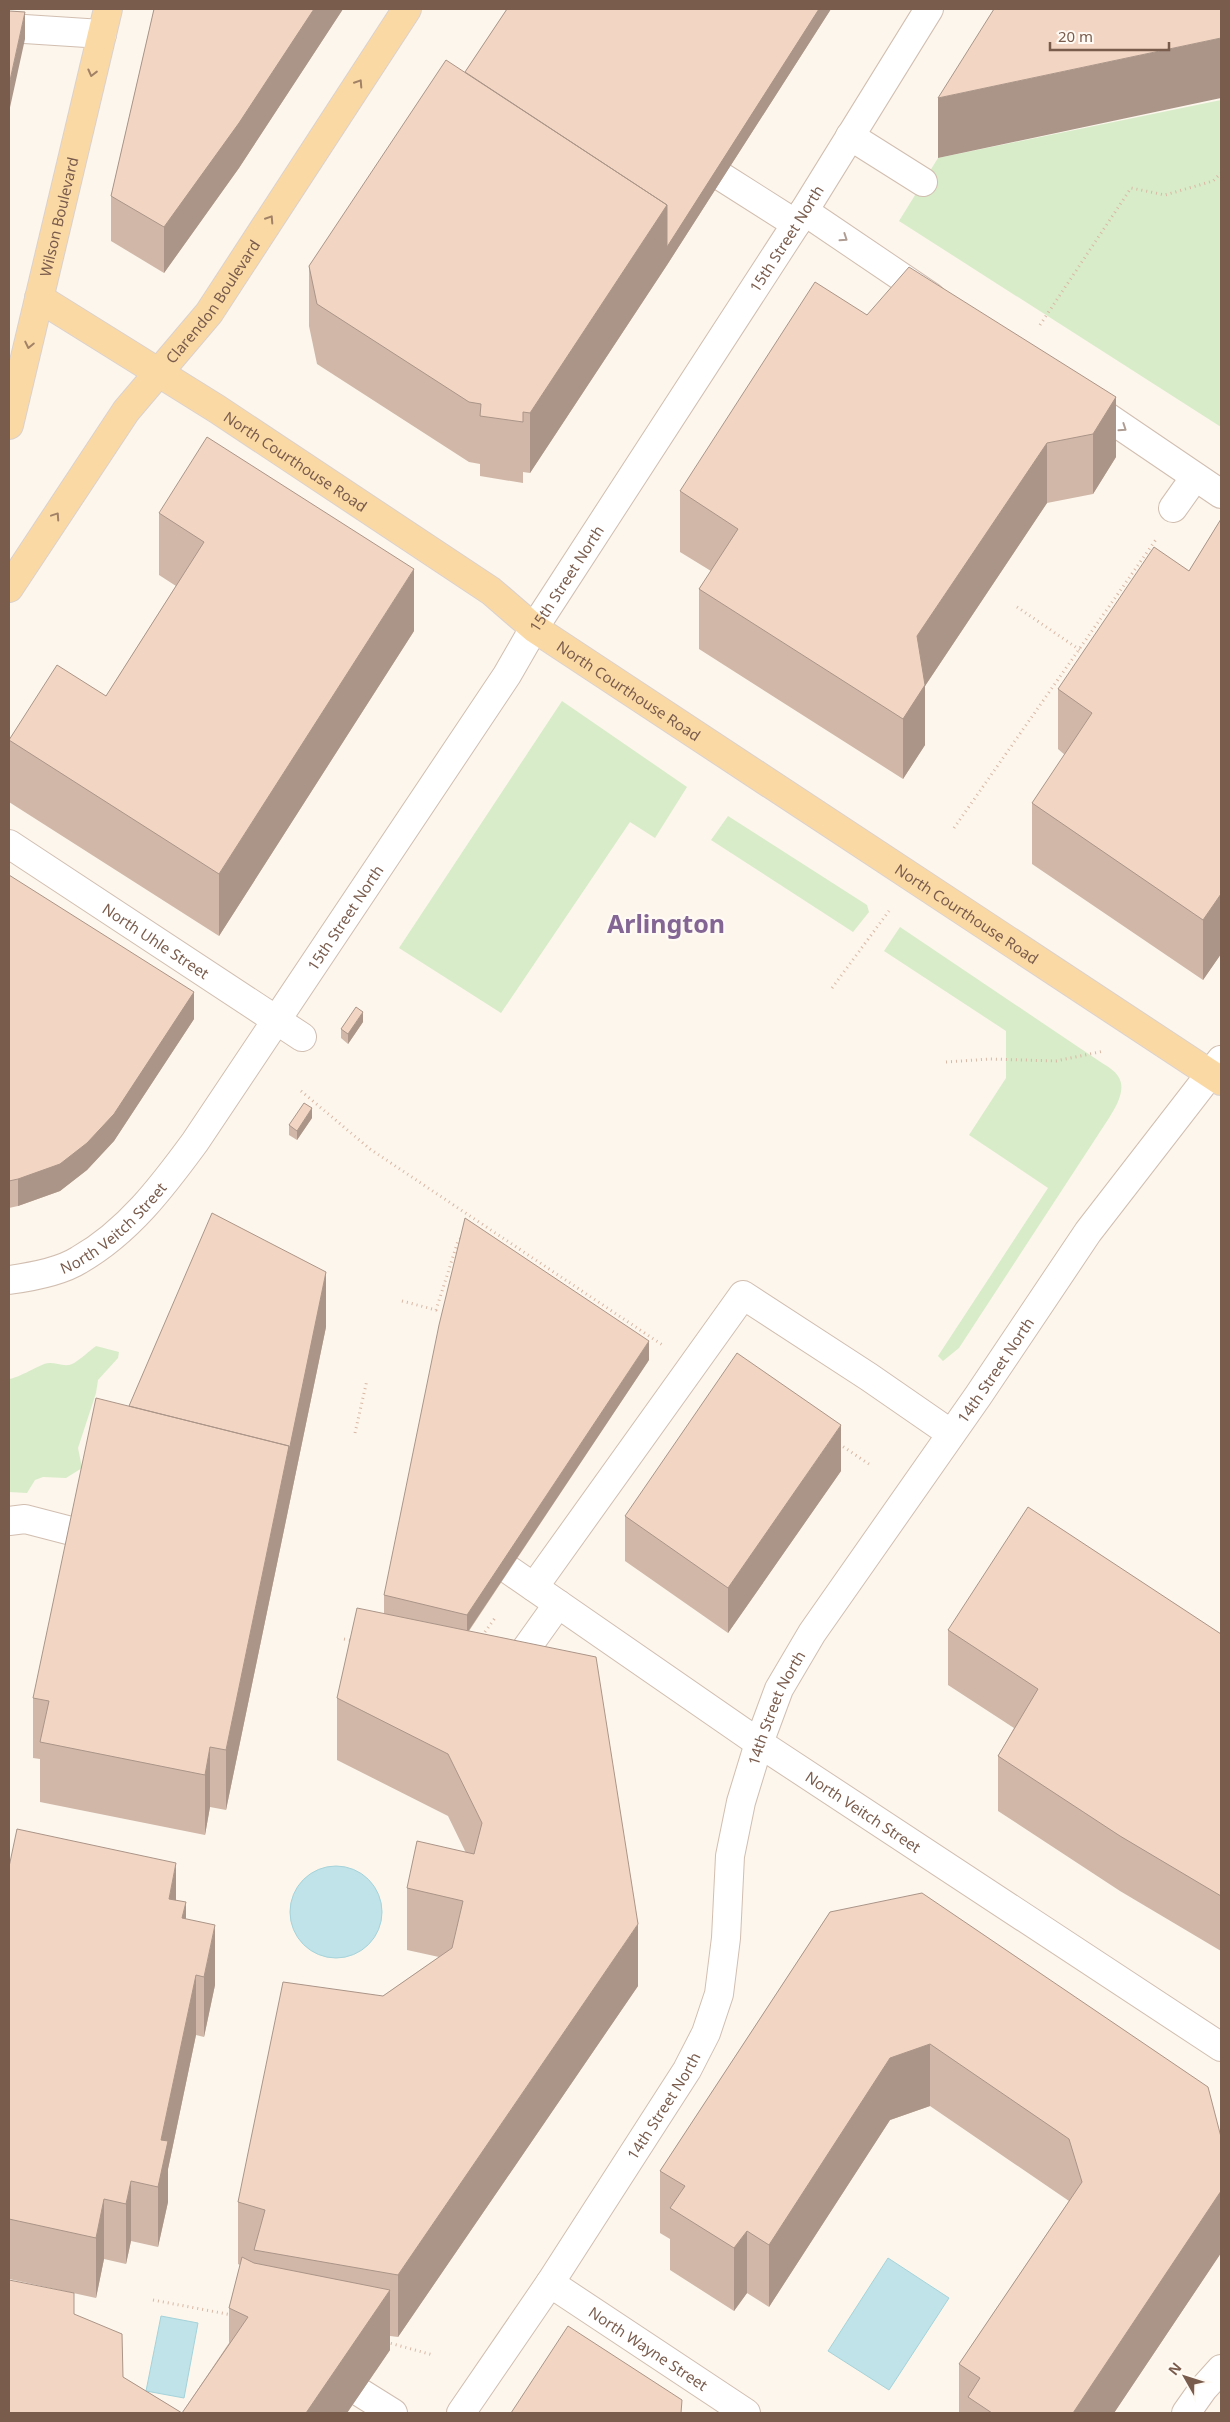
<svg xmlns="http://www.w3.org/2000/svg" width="1230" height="2422" font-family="'Noto Sans',sans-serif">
	<rect width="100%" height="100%" fill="#fdf6ec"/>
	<path fill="#d8ecc9" d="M1221,100V427L899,221L938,158Z
		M562,701L687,787L655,838L630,822L501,1013L399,948Z
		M728,816L867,905L869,912L853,932L711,840Z
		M900,927L1102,1063C1107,1066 1115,1071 1118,1076C1127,1089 1116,1107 1109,1118L959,1348L943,1361L938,1356L1048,1188L969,1135L1006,1078V1031L884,951Z
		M96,1346L119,1352L118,1358L98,1380L96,1393L78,1448L82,1468L66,1478L43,1477L35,1480L27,1493L9,1492V1379C15,1379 37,1367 44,1364C54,1360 64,1369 74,1363C81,1359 89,1351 96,1346Z"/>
	<path fill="#bfe3e8" stroke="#a5d3da" d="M290 1912a46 46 0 1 1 92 0a46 46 0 1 1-92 0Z
		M888,2258L949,2298L889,2390L828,2351Z
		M161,2316L198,2323L184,2398L146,2391Z"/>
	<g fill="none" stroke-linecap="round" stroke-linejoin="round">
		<defs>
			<g id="minor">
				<path d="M9,28L102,34"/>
				<path d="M850,136L923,182"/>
				<path d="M722,177L796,224"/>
				<path d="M804,211L931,297"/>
				<path d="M1084,401L1221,494"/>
				<path d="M1173,508L1195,477"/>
				<path id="s1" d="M9,844L302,1037"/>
				<path id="s2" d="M9,1280C31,1277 60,1272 79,1260C128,1232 162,1187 195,1142L507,675L534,628L796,224L929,9"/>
				<path d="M9,1521L25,1519L79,1533"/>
				<path id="s3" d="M509,1570L759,1743L1221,2047"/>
				<path d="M534,1587L743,1295L869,1377L950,1433"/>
				<path d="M508,1674L558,1604"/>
				<path id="s4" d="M550,2283L746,2413"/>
				<path d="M361,2393L393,2413"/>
				<path id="s5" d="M461,2413L550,2283L687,2070L706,2033L719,1994L726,1938L730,1856L741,1802L759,1743L779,1689L812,1633L978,1396L1088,1232L1221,1060"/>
				<path d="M1186,2413L1203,2389L1221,2369"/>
			</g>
			<g id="major">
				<path id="s6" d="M39,298L217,409L491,591L534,628L1221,1081"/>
				<path id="s7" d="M9,425L108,9"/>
				<path id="s8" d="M9,588L126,411L209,313L407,9"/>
			</g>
		</defs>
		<use href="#minor" stroke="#d1beb0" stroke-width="30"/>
		<use href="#major" stroke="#dad1cd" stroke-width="30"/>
		<path stroke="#d9b8a5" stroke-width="3" stroke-dasharray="1 4" stroke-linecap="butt" d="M1040,325L1131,188L1165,195L1213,181L1221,173
			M1017,607L1080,650
			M954,828L1157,538
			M832,988L889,911
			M946,1062L990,1059L1056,1061L1104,1051
			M301,1091L370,1149L664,1346
			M402,1301L436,1310L458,1241L462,1237
			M355,1433L367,1380
			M839,1444L872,1466
			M482,1636L495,1618
			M344,1639L354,1641
			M153,2300L232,2315
			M386,2342L433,2355"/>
		<use href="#minor" stroke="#fff" stroke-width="28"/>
		<use href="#major" stroke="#fbd9a5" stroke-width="28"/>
	</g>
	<path fill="#d1b7a8" d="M154,9H343L239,168L164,273L111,241V196Z
		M507,9H831L667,265L530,473L523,472V483L480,476V464L469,462L317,364L309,326V266L465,72Z
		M867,315L1116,397V457L1093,494L1047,503L925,686V745L903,779L699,649V589L711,571L680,552V491Z
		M159,513L414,631L219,936L9,802V740L106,696L176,586L159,575Z
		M1221,519V954L1203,980L1032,864V803L1065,755L1058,749V689L1189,571Z
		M9,875L194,1019L114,1141L87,1170L60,1191L18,1206L9,1208Z
		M363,1022L348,1044L341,1038V1029Z
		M312,1118L297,1140L289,1135V1125Z
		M326,1327L226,1810L210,1807L205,1835L40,1802V1759L33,1758V1698L129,1406Z
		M649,1360L469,1631L638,1986L398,2337L390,2336V2350L347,2413H9L74,2314L123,2377L182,2413L229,2343V2308L240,2265L238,2264V2202L383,1996L439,1957L407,1950V1888L466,1853L448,1816L337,1760V1698L384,1613V1595Z
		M841,1471L728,1633L625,1561V1516Z
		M948,1630L1221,1634V1951L1120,1891L998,1811V1756L1014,1728L948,1685Z
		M9,1867L176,1900L186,1919L215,1985L204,2037L196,2035L168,2169V2202L158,2247L131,2241L126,2264L104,2259L96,2298L9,2279Z
		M830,1912L1221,2137V2253L1114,2413H959V2364L1069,2201L930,2106L890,2120L769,2307L747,2293L734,2311L670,2270V2239L660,2233V2171Z"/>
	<path fill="#aa9588" d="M314,9H343L239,168L164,273V227Z
		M819,9H831L667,265L530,473V413L667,205Z
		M25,12V39L9,112V85Z
		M1221,38V98L938,158V98Z
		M1116,397V457L1093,494V434Z
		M1047,443V503L925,686V745L903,779V719L917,636Z
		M414,569V631L219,936V874Z
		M1221,894V954L1203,980V920Z
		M194,992V1019L114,1141L87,1170L60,1191L18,1206V1179Z
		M363,1012V1022L348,1044V1034Z
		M312,1108V1118L297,1140V1131Z
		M326,1272V1327L226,1810V1750L289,1446Z
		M649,1341V1360L467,1633V1615Z
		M841,1425V1471L728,1633V1588Z
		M210,1747V1807L205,1835V1775Z
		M176,1863V1923L169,1899Z
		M186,1902V1963L182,1918Z
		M638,1924V1986L398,2337V2275Z
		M215,1925V1985L204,2037V1977Z
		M196,1975V2035L168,2169V2202L158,2247V2187L161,2140Z
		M930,2044V2106L890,2120L769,2307V2245L890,2058Z
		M131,2181V2241L126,2264V2204Z
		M1221,2191V2253L1114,2413H1073Z
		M104,2199V2259L96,2298V2238Z
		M747,2231V2293L734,2311V2248Z
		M390,2290V2350L347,2413H306Z"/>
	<path fill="#f3d5c3" stroke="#aa9588" d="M154,9H314L239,123L164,227L111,196Z
		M507,9H819L667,247V205L465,72Z
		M994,9H1221V38L938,98Z
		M9,11L25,12L9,85Z
		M446,60L667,205L530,413L523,412V422L480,416L481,404L469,402L317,304L309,266Z
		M909,267L1116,397L1093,434L1047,443L917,636L925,685L903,719L699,589L738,529L680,491L815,282L867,315Z
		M207,437L414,569L219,874L9,740L57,665L106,696L204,542L159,513Z
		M1221,519V894L1203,920L1032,803L1092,713L1058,689L1154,547L1189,571Z
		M9,875L194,992L114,1114L87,1143L60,1164L18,1179L9,1181Z
		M356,1007L363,1012L348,1034L341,1029Z
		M304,1103L312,1108L297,1131L289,1125Z
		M212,1213L326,1272L289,1451V1446L129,1406Z
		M465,1218L649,1341L467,1615L384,1595L439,1325Z
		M737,1353L841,1425L728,1588L625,1516Z
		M96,1398L289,1446L226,1750L210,1747L205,1775L40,1742L49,1701L33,1698Z
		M1028,1507L1221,1634V1896L1120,1836L998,1756L1038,1689L948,1630Z
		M357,1608L596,1657L638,1924L398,2275L254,2250L265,2210L238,2202L283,1982L383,1996L452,1948L463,1901L407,1888L417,1841L474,1854L482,1823L448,1754L337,1698Z
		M17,1829L176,1863L169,1899L186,1902L182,1918L215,1925L204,1977L196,1975L161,2140L168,2141L158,2187L131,2181L126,2204L104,2199L96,2238L9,2219V1867Z
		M922,1893L1208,2087L1221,2137V2191L1073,2413H992L968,2397L980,2378L959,2364L1082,2182L1069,2139L930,2044L890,2058L769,2245L747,2231L734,2248L670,2208L685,2186L660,2171L830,1912Z
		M242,2257L254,2263L390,2290L306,2413H9V2280L74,2293V2314L122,2334L123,2377L182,2413L248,2317L229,2308Z
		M568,2326L682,2400L681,2413H511Z"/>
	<defs><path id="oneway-chevron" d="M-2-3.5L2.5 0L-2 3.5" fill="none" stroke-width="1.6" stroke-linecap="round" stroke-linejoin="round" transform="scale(1.25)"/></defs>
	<g stroke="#a18267">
		<use href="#oneway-chevron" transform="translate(92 73) rotate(104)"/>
		<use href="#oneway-chevron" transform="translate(359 83) rotate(-57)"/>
		<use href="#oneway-chevron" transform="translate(270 219) rotate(-57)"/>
		<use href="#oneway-chevron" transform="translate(29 345) rotate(102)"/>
		<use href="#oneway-chevron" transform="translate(56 516) rotate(-56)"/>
	</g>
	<g stroke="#af9d94">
		<use href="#oneway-chevron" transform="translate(844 238) rotate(34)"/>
		<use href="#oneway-chevron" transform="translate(1123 428) rotate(34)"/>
	</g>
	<g text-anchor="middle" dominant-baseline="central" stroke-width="4.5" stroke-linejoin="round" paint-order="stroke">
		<g font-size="15" fill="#7a5c4d" stroke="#fffaf3">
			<text stroke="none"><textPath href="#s7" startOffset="214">Wilson Boulevard</textPath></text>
			<text stroke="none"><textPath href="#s2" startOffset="1320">15th Street North</textPath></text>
			<text stroke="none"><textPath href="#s8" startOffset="352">Clarendon Boulevard</textPath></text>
			<text stroke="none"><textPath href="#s6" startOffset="304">North Courthouse Road</textPath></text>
			<text stroke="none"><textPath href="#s2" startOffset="915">15th Street North</textPath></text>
			<text stroke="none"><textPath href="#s6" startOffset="709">North Courthouse Road</textPath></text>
			<text stroke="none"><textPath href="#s6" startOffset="1114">North Courthouse Road</textPath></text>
			<text stroke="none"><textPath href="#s2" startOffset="510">15th Street North</textPath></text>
			<text stroke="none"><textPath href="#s1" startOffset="176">North Uhle Street</textPath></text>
			<text stroke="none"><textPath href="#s2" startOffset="120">North Veitch Street</textPath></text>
			<text stroke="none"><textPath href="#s5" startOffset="1192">14th Street North</textPath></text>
			<text stroke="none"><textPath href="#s5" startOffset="788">14th Street North</textPath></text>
			<text stroke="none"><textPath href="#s3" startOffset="429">North Veitch Street</textPath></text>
			<text stroke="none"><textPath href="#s5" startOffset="368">14th Street North</textPath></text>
			<text stroke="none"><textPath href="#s4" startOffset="118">North Wayne Street</textPath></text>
		</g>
		<g font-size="25" font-weight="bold" fill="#846695" stroke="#fffaf3">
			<text x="666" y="923">Arlington</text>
		</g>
	</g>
	<rect width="1230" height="2422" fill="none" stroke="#7a5c4d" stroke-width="20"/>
	<g transform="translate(1185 2377) rotate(309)" stroke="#fffaf3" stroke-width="4" paint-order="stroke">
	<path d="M0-4L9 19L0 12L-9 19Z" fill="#7a5c4d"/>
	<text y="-8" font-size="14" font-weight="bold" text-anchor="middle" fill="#7a5c4d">N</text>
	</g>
	<path d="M1050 42v8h119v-8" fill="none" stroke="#7a5c4d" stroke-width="2.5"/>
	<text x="1058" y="42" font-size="15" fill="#7a5c4d" stroke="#fffaf3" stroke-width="4" paint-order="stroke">20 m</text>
</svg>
